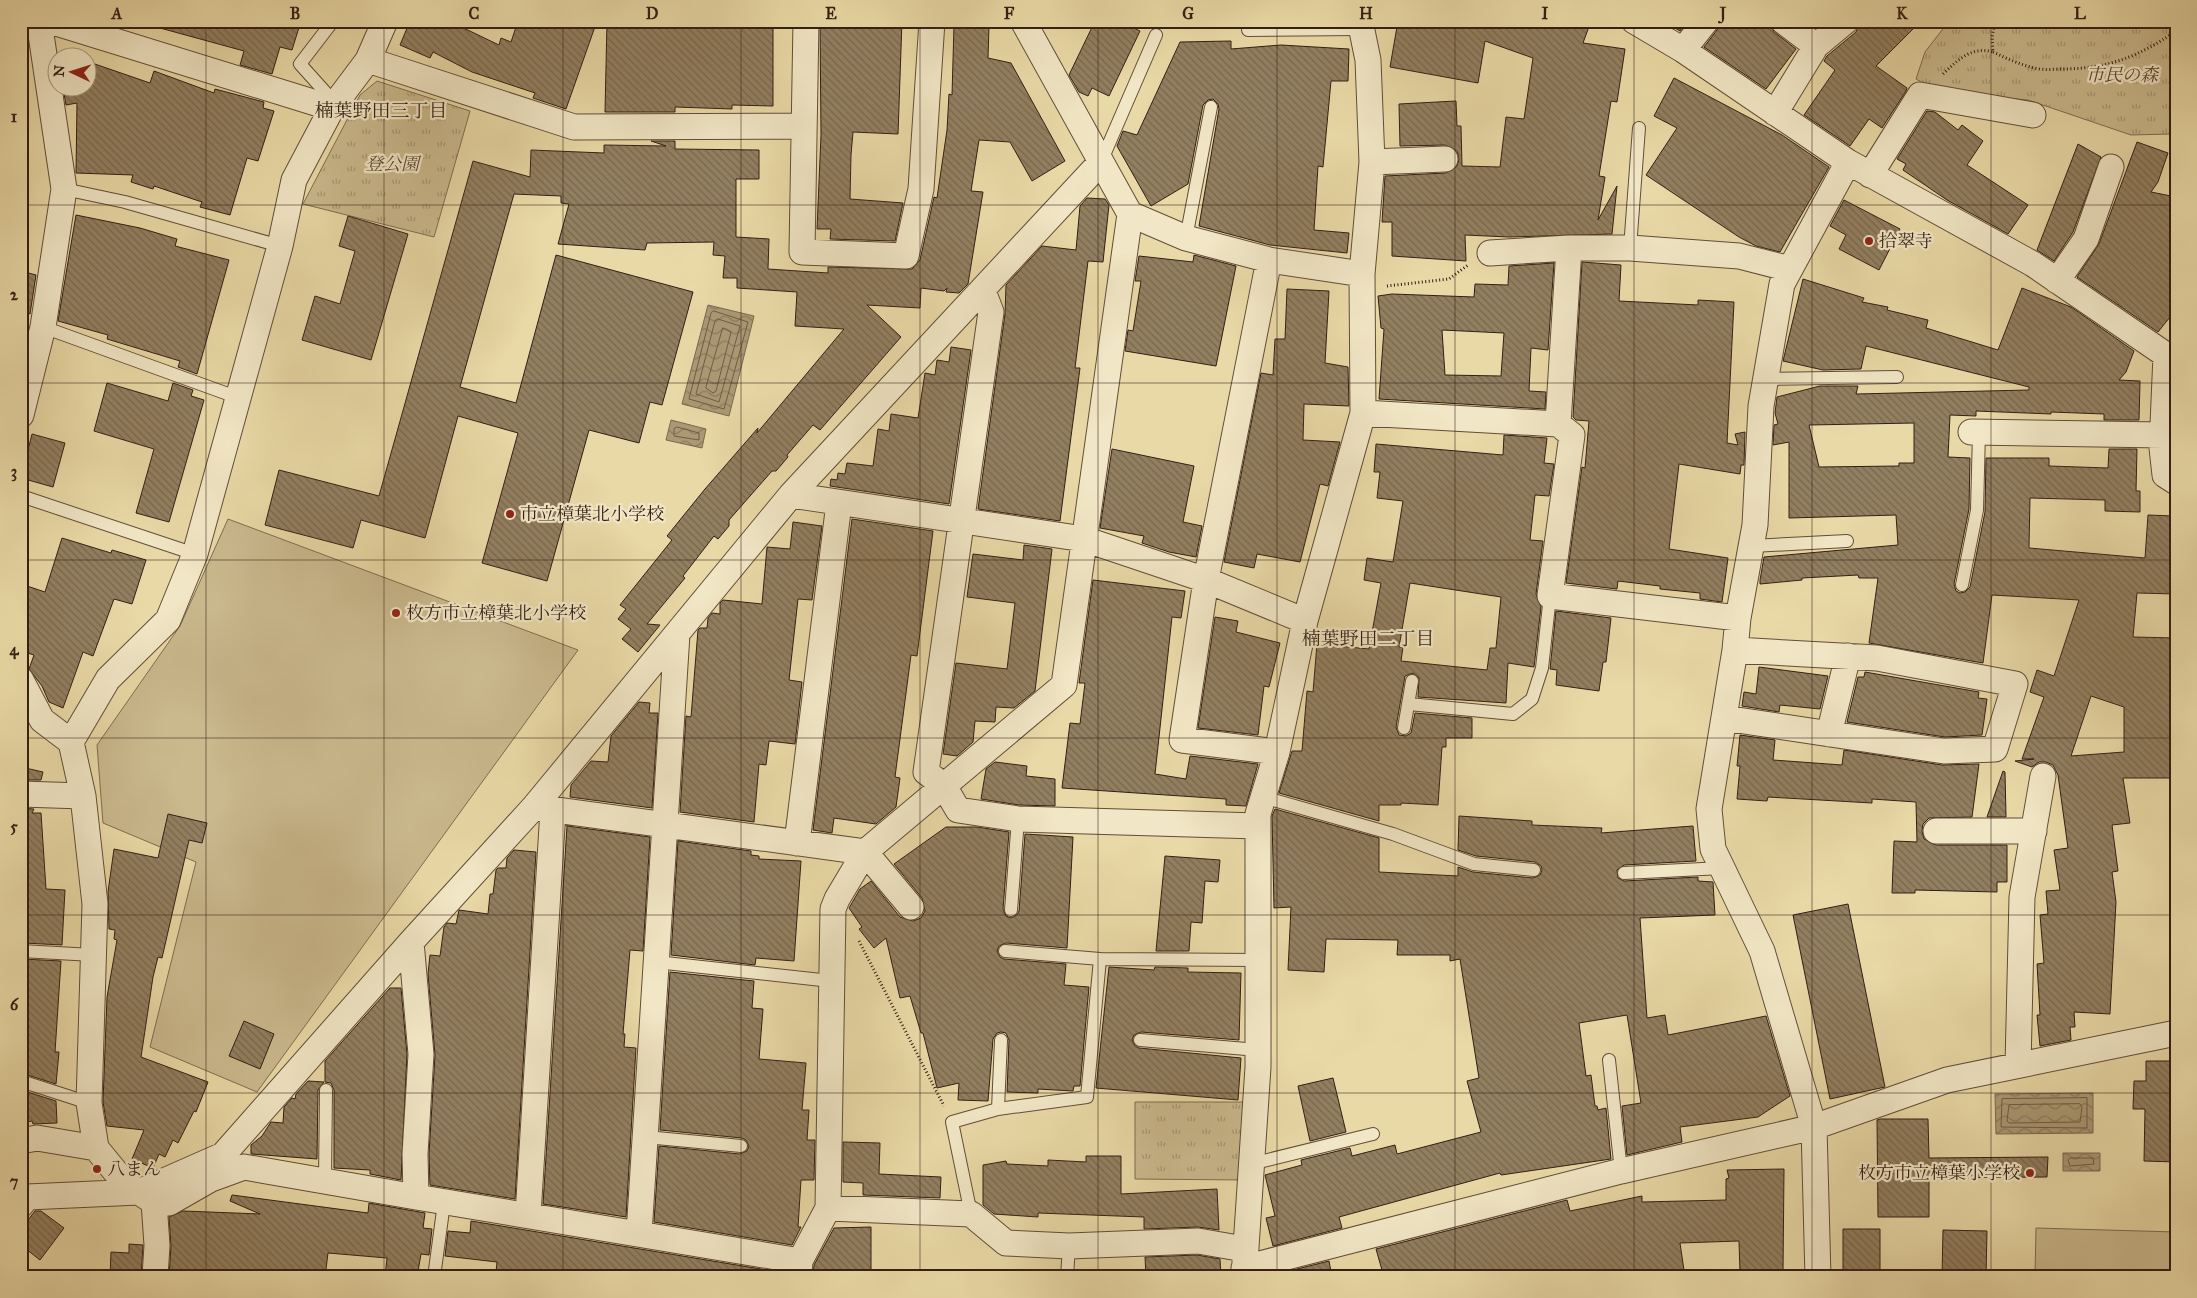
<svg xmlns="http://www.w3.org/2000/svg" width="2197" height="1298" font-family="'IM FELL Great Primer','Noto Serif JP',serif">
	<defs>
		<pattern id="park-tufts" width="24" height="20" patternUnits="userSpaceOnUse" patternTransform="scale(1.25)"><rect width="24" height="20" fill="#cab98d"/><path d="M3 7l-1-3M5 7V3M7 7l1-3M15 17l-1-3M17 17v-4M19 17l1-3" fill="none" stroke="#a59672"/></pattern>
		<pattern id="water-waves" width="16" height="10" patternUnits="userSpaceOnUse" patternTransform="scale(1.25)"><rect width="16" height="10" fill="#ab9975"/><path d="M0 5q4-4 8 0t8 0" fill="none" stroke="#8c7c5f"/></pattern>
		<pattern id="building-back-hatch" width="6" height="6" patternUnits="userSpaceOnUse" patternTransform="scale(1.25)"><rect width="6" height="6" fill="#927f60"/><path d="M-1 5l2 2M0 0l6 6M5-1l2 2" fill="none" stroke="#78674e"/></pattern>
	</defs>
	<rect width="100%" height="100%" fill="#e9d9a6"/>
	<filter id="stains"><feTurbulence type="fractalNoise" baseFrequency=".004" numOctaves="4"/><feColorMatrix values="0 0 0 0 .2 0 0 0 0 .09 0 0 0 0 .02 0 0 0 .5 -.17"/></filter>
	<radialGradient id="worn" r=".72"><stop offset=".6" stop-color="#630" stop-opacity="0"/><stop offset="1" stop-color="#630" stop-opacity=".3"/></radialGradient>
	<path fill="#cab98d" stroke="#7f6c51" d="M228,519L578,650L257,1092L150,1047L196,862L103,823L97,745L180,626Z
		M2036,1228L2176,1232V1277H2035Z"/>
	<path fill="url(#park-tufts)" stroke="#7f6c51" d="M1949,21H2176V129L2170,134L2131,135L2028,100L1938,92L1916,79L1925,52Z
		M377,81L470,111L434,237L303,204L360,95Z
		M1135,1102H1243V1180L1135,1179Z"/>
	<path fill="url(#water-waves)" stroke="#7b684f" d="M708,305L754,316L729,416L682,404Z
		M671,420L706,429L702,448L666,440Z
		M2093,1093V1133L1996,1134L1995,1094Z
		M2063,1153H2100V1171H2063Z"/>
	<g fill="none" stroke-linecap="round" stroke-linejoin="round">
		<path stroke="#705c45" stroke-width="1" d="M714,311L748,322L724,409L689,399L711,313Z
			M718,319L740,326L719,402L696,394L715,321Z
			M723,328L731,332L716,391L713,393L706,388Z
			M677,427L699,433V440L674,436V429Z
			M2087,1098V1128L2001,1127L2002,1099Z
			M2080,1104L2082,1107L2080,1122L2009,1123L2007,1121L2009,1105Z
			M2071,1158H2093L2094,1164L2070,1166L2068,1160Z"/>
	</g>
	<path fill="url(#building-back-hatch)" stroke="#341e15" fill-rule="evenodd" d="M160,21H301L292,50L280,47L272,74L240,65L244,51L160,28Z
		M410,21H449L499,45L501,38L511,42L518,21H597L566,109L533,98L535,93L472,72L433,52L430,58L400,45Z
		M607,21H773V106L732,105V109L675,107V112H605Z
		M820,21H902L898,134L853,132L851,155L850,199L903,203L895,241L830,239L831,229H817L821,135Z
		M1095,21H1119L1140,31L1109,96L1092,88L1088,96L1079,92L1069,75Z
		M1398,21H1591L1583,43L1625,49L1617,102L1611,101L1599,176L1605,177L1598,220L1617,186L1612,234L1509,237L1465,235L1466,261L1392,256V222H1382L1385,176L1446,173L1457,166L1459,159L1457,151L1445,145L1400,146L1399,104L1456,101L1457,126H1461L1462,166L1500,167L1506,117L1524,119L1533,58L1485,41L1478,83L1390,67Z
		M1664,21H1687L1680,31Z
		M1720,21H1769L1774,32L1796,49L1766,89L1704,47L1717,30Z
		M1860,21H1921L1876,66L1907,88L1906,91L1882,128L1869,119L1850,146L1804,115L1835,70L1824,61L1827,56L1856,32Z
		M954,25L989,26L988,58L1011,63L1065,161L1032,181L1010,142L979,140L971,191L983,192L968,284L959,293L946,292L947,288L944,291L921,288L920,308L867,305L901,337L820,430L813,425L787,455L788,457L776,471H772L729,520V526L718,539L714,536L683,576L685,578L647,624L660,625L638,652L622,639L631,629L618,619L626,609L620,605L672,540L667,536L705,489L758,428L757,433L844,329L795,326L797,292L737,288V278H723L725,256L713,255L714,242L647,243L645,250L558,244L569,204L561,203V196L514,194L460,387L516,403L556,255L693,292L662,405L650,402L639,443L589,430L547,581L482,563L518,433L458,416L425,538L361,520L353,548L265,525L279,470L379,496L473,161L530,177L531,150L604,153V145L666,146L651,141H675V149L759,150V179H736V237L769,239L768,269L828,273V267L912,269L920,260L934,197L937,198L947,130L949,94L952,95Z
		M1231,41V49L1281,45L1349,49L1348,81H1331L1323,167L1318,166L1314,230L1349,233L1347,253L1270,245L1199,226L1219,109L1218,104L1213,99L1208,100L1203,105L1188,184L1151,206L1117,146L1123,131L1137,135L1180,42Z
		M88,56L89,62L150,83L154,71L214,93L215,89L264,102L263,108L274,111L258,161L247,158L230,215L200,207L202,202L154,186L153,189L131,182L133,175L76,173L77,103L66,105L63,88H88V58H76Z
		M1674,78L1782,135L1829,167L1780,252L1756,246L1739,237L1646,175L1677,128L1654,116Z
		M1927,111L1935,112L1958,130L1962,125L1983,141L1967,165L2028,205L2008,234L1947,200L1903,170L1906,164L1897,159Z
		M2137,142L2168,153L2158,182L2151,192L2176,197V296L2174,312L2158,332L2077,277L2099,244Z
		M2078,144L2101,157L2073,232L2054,261L2037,250Z
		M1087,198L1105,199L1109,205L1103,262L1088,261L1075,368H1080L1060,521L978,509L1005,314L1006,285L1042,246L1076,250L1080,206Z
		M1844,200L1900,229L1879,270L1839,249L1846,235L1830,226Z
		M76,215L140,228L177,239L175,246L229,260L197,374L178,367L180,361L107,339L108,335L58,321Z
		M348,216L408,234L371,360L302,340L315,296L340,304L355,251L339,246Z
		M1194,255L1236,266L1216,366L1125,351L1128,330L1133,331L1141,281H1135L1139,256L1193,262Z
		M1582,262L1621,265L1619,301L1698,305V300L1734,302L1727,443L1738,445L1735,434L1745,432L1744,465H1741L1740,474L1679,464L1669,549L1728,558L1722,602L1700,599V593L1660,589V586L1618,581L1617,589L1566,583L1582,467L1585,468L1589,421L1576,420L1573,417Z
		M1554,263L1548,350L1531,348L1529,391L1546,392L1545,409L1379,399L1384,329L1381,328L1378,296L1392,294L1474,297L1475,284L1508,285L1509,266ZM1442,330L1504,333L1501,376L1445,375Z
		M21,271L36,275L30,314L21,311Z
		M1803,279L1864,298L1862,302L1888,307L1887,310L1928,320L1926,328L1998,350L2022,288L2071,307L2134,351L2126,372L2119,380L2140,381L2139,420H2104V414L2051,412V414L1976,411V416L1950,415L1948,457L1970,458L1969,509L1954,584L1956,591L1960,593L1965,592L1970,587L1985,512L1986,458H2049V466L2108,468L2109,449H2137L2136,491H2140V512L2105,511V500L2030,498L2029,548L2145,558L2148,515L2173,516L2171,559L2176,560V594L2137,593L2133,637L2176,638V778H2123L2130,823L2112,825L2118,871L2112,872L2116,902L2110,1014L2074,1012L2075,1027H2070L2071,1040L2040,1046L2037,1015H2040L2037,964L2044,963L2040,915L2048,914L2046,891L2060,890L2054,850L2068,848L2058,775L2053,765L2046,762H2039L2032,767L2015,761L2034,759H2022L2044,697L2030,692L2037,670L2054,676L2079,600L1992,595L1983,663L1869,643L1878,578H1859L1858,575L1802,578V580L1760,584V580L1764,557L1898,545L1896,515L1789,518V442L1773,445L1774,425L1778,424L1775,413L1777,397L1820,386H1858L1856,394L2029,390V387L1866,346L1861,369L1823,370L1783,361ZM1914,423V463H1899V466L1819,467L1809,425ZM2091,696L2124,707V752L2071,756Z
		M1287,289L1329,291L1325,363L1348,367L1349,406L1304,404L1303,440L1340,442L1328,486L1320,484L1300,562L1257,554L1254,568L1224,562L1261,373L1273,375L1275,339H1285Z
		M951,347L971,350L949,504L830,486L831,479L837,480L838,473L845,474L847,463L873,466L878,429L889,431L891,414L918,418L925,373L935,375L937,360L949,362Z
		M107,383L168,401L173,383L193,390L191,396L204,400L169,522L136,513L154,449L94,431Z
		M32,434L65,443L53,487L21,478Z
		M1504,435L1547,438L1544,463L1554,464L1549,496L1535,495L1530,540L1543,541L1536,594L1541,607L1534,667L1508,663L1506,703L1418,697L1419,678L1413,673L1405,676L1396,727L1399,735L1406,736L1411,733L1415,713L1472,718V738H1446V747H1442L1438,805L1401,803V805H1379V821L1279,793L1292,751H1302L1307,691L1313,692L1317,644L1369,649L1381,583L1364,580L1367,558L1393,562L1403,501L1377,498L1380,472H1374L1376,444L1503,455ZM1410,583L1501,597L1496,648H1490L1487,670L1401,661L1403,647H1399Z
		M1112,449L1194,466L1183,522L1202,526L1196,557L1169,552L1142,543L1144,536L1100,528Z
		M852,519L933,531L917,656L911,655L895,777L900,778L896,807L876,824L834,818L832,833L813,830Z
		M793,522L822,526L812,600L798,599L789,680L802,682L795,744L769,741L766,765L759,764L754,822L680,812L686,716L691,717L698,630L700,628H707L708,618L712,613L720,614V603L723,600L762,604L767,547L790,549Z
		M62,538L111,553L112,550L146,560L132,604L114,599L93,656L83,652L63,708L49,702L42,686L29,669L34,655L21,651V584L45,592Z
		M1024,545L1052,549L1035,691L1014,708L996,707L995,722L975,721L973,742L957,756L943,754L956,663L1007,669L1015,603L967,597L973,554L1023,560Z
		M1093,580L1185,591L1181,618L1172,617L1155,774L1186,779L1190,756L1258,764L1246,806L1226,805V799L1062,788L1070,723L1080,724L1085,683H1079Z
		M1556,611L1611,618L1606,662H1603L1599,691L1556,685L1557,670L1550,669Z
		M1215,617L1238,621L1236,632L1280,643L1269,687L1264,686L1258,735L1198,728Z
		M1759,667L1828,676L1820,709L1780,705L1779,712L1742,706L1744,692L1756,694Z
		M1865,672L1979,692L1978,698L1987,699L1982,735L1945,737L1847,722L1858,677H1864Z
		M639,702L650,703L649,713H658L652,808L570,797L571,785L591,761L608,762L611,736Z
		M1740,735L1775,740L1773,760L1842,765L1844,750L1942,765L1979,764L1972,817L1929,818L1923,824L1922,831L1924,839L1936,845H2007V882H1997V892L1915,890V893H1892L1894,841L1917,842L1916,802L1872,799V803L1768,797L1767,801L1737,799L1740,766H1737Z
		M995,762L1027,766L1026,776L1055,779V806L1019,805L981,799L986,769Z
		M21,767L43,772L41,780H21Z
		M2003,771L2005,772L2006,817H1987Z
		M21,808L34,809L32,813H41L46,889L65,890L62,945L24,943V938L21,937L25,867L21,868Z
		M1275,809L1379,838V872L1458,876V867L1473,872L1533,878L1540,875L1542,870L1541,866L1535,862L1476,856L1458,850L1459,816L1532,821V825L1602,828L1601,833L1693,826L1696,861L1624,865L1617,870L1618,878L1624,881L1698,877V881L1713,882L1715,915L1640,918L1647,1018L1665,1015L1668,1035L1766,1016L1790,1096L1758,1117L1680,1127L1682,1142L1627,1155L1622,1106L1641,1103L1627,1015L1579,1023L1586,1076L1591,1075L1595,1106H1597L1598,1110L1606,1108L1611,1159L1501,1175L1500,1173L1339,1217L1342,1228L1273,1246L1266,1218L1275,1216L1265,1175L1302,1165L1301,1160L1350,1148L1352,1156L1395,1145L1397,1154L1481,1132L1467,1081L1479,1078L1460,959L1450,961V955H1397L1398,940L1326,939L1324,972L1288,970L1291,907L1274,908L1272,816Z
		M168,814L207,823L202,843L189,840L162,958L158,957L153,977L141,1057L208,1082L196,1112L194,1111L178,1143L173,1140L165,1157L159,1154L153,1168L132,1159L144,1130L107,1126L103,1102L107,997L117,940L114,939L115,930L109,929L108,892L114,849L158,858Z
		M567,826L650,837L643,951L630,950L623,1034H625L624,1047L636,1048L626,1217L543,1204Z
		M946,827H977L1009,832L1003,909L1006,916L1011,918L1017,915L1019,911L1025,834L1073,837L1067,948L1006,943L999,946L997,951L1000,957L1004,959L1066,964L1064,985L1089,987L1080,1086H1074L1073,1091L1038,1089V1093L1007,1092L1009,1040L1006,1033L1001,1032L997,1033L993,1039L988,1101L958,1100L959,1083L937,1088L923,1033H921L910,996L900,998L886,938L874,948L859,929L862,927L849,908L860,889L871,881L900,917L913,921L921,918L925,911L922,898L894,864Z
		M678,841L751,851V855L759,856V859L801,861L794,961L756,958L755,965L671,955Z
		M514,850L536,852L515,1199L430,1185L429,1154L435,1055L428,974L430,955L440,956L444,927L447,923L456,924L459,910L488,914L490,894H493L496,870L498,868H506L507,858Z
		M1165,856L1220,860L1218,882L1205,881L1202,923L1191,922L1189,951H1156Z
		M1848,904L1885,1087L1830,1099L1793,915Z
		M23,959L61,961L55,1052H59L56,1084L21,1073Z
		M1109,967L1154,970L1155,967L1188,968V972L1241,973L1239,1040L1141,1032L1134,1035L1132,1040L1135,1046L1139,1048L1241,1058L1238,1100L1096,1088Z
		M670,972L754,981L752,1008L763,1009L759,1059L806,1063L802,1110H809L807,1140H815L814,1180H801L798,1227H801L792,1245L654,1222L659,1146L740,1154L747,1151L749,1146L746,1140L742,1138L660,1130Z
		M390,988H401L407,1054L401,1180L370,1174V1170L334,1168V1090L331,1083L325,1082V1061Z
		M244,1021L274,1034L260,1069L229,1056Z
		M2146,1061H2176V1162L2144,1161L2145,1109H2133L2134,1081H2146Z
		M1333,1078L1346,1132L1310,1141L1298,1086Z
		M308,1081L324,1082L318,1090L317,1159L251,1154V1145L262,1136L271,1122L283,1123L284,1107L292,1098L295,1099L296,1094Z
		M21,1090L56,1101L57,1123L33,1124L32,1121L21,1123Z
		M1880,1119H1928L1929,1158L2048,1157L2047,1177L1929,1178V1217H1878L1877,1120Z
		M843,1142L880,1143L879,1174L941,1177L940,1198L863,1195V1183L843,1182Z
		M1086,1156H1121V1194L1217,1189L1219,1230L1198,1227L1144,1229V1217L1038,1213V1217L994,1214L983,1205V1165L1006,1161L1007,1164L1048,1166V1160L1086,1162Z
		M1784,1169L1783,1272L1740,1273L1739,1241L1680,1243L1685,1277H1384L1376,1249L1567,1200L1570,1211L1642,1196V1202L1726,1200V1179L1729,1178L1727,1170Z
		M232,1195L368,1213L369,1203L425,1213L423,1228L432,1229L429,1255L421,1254L417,1277H385L387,1258L328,1253L325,1277H290V1274L169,1277L171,1246L169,1217L183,1211L260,1214L230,1201Z
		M35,1211H41L64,1228L40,1260L21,1245V1229Z
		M471,1221L785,1273V1277H561L496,1272L497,1262L445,1256L448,1231L470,1233Z
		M871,1227V1277H813L814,1265L834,1228Z
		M1843,1229H1880V1277H1843Z
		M1943,1230L1987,1231L1986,1277H1942Z
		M129,1244L143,1245L141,1277H110L111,1252L129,1253Z
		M1197,1255L1220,1259L1221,1277H1146L1145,1257Z
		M1329,1261L1332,1277H1282L1281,1273Z"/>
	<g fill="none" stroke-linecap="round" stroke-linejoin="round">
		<defs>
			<path id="service" d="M333,21L300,64L335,103
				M1248,30L1361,29
				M107,39L112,21
				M1101,162L1156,35
				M64,189L125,202L280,246
				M1186,238L1211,107
				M1630,248L1639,128
				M43,327L239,398
				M1766,379L1897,377
				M21,496L195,554
				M1752,546L1847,541
				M1962,585L1977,510L1979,432
				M1409,704L1513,714L1532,699L1542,668L1550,596
				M1404,728L1412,681
				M1263,797L1393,834L1474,864L1534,870
				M1624,873L1722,868
				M1011,910L1018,819
				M21,951L93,955
				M1005,951L1100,959L1258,960
				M656,962L831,981
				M1140,1040L1258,1050
				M1609,1060L1621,1171
				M21,1081L89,1103
				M998,1109L1001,1040
				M646,1137L741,1146
				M1251,1164L1373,1134
				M325,1180L326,1090
				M971,1214L952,1122L998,1109L1087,1097L1100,959
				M434,1277L444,1203
				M1067,1277L1069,1246"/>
			<path id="minor" d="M50,21L332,108
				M806,21L802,252L906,256L921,189L932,21
				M1023,21L1130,214L1186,238L1269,260L1362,274
				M1634,21L1683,50L1848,162L2033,264L2166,355L2162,448L2165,475L2176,482
				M1783,21L1816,46
				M1683,50L1706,21
				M368,60L574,127L804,126
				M1775,113L1816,46L1846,21
				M1372,162L1445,159
				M1870,175L1920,95L2033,115
				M1490,253L1569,248
				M1269,260L1206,580L1182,740L1277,752
				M2057,281L2086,239L2111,167
				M983,291L991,312L926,772L944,786L958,810L1018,819L1258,826
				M1363,413L1558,424
				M21,415L43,327L64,189L39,21
				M1971,432L2163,435
				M791,495L1084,539L1206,580L1305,621
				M1738,618L1550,596L1572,435L1558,424L1569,248H1630L1739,256L1790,269
				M21,680L42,720L71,742
				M1724,718L1944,751L1995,749L2015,684L1877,658L1735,650
				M1829,734L1848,656
				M21,794L83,796
				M534,807L865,852L911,907
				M1936,831H2034
				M797,843L839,503
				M411,942L421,1054L415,1154L416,1197L800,1261
				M2018,1065L2022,897L2043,776
				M21,1141L37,1138L96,1148L123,1181L139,1192L223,1155L411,942L534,807L791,495L1101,162
				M96,1148L89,1103L95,904L83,796L71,742L108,679L168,620L195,554L280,246L294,180L332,108L368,60L385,21
				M154,1202L169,1203L211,1179L244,1167L416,1197
				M21,1205L27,1197L139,1192L154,1202L157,1245L155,1277
				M828,1208L833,909L837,899L865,852L1064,685L1130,214
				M528,1215L553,810
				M639,1234L677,634
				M1244,1268L1621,1171L1814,1127L1947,1080L2176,1033
				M799,1277L800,1261L828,1208L971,1214L1006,1243L1069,1246L1198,1241L1244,1249
				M1244,1277L1258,1067V814L1277,752L1305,621L1363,413L1362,274L1372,162L1368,60L1360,21
				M1818,1277L1814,1127L1762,951L1713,849L1709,809L1735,650L1738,618L1755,525L1761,406L1782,284L1848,162"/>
		</defs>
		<use href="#service" stroke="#614d39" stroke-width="14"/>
		<use href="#minor" stroke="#614d39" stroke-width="27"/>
		<path stroke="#341e15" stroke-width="3" stroke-dasharray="1 2.5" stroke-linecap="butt" d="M1993,52C2008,59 2023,66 2039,69C2048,70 2057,69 2066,69C2109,68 2140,56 2176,31
			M1943,74C1958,60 1971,46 1993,52L1992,37L1995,21
			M1387,286L1449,279L1468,265
			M859,941L944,1106"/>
		<use href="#service" stroke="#f1e6c5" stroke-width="12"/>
		<use href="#minor" stroke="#f1e6c5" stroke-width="25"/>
	</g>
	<path fill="none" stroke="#341e15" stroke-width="1" stroke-opacity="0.55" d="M206,21V1277M384,21V1277M563,21V1277M741,21V1277M920,21V1277M1098,21V1277M1277,21V1277M1455,21V1277M1634,21V1277M1812,21V1277M1991,21V1277M21,205H2176M21,383H2176M21,560H2176M21,738H2176M21,915H2176M21,1093H2176"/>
	<g fill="#8f2418" stroke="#f1e6c5" stroke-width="2">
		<circle cx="1869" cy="241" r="5"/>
		<circle cx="510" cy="514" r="5"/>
		<circle cx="396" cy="613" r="5"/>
		<circle cx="97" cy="1169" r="5"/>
		<circle cx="2030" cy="1173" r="5"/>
	</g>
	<g text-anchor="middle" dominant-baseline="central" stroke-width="4.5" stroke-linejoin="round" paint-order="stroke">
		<g font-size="18" font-style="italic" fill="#5a4533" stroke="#f1e6c5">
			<text x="2122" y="75">市民の森</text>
			<text x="392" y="164">登公園</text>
		</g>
		<g font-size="18" fill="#341e15" stroke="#f1e6c5" text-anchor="start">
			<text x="1879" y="241">拾翠寺</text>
			<text x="520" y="514">市立樟葉北小学校</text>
			<text x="406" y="613">枚方市立樟葉北小学校</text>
			<text x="107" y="1169">八まん</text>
			<text x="2020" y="1173" text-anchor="end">枚方市立樟葉小学校</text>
		</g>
		<g font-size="19" fill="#341e15" stroke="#f1e6c5">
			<text x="381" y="110">楠葉野田三丁目</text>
			<text x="1368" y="638">楠葉野田二丁目</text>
		</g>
	</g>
	<rect width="2197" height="1298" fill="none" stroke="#e9d9a6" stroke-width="55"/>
	<g transform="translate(72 72) rotate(274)"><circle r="24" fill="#f1e6c5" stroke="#a5967f"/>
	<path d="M0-4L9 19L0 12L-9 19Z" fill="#8f2418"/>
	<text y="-8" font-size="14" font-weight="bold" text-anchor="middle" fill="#341e15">N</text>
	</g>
	<rect x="28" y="28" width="2142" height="1242" fill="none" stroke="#341e15" stroke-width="2"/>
	<g font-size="16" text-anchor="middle" font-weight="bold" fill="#341e15">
		<text x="117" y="19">A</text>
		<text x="295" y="19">B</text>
		<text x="474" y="19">C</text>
		<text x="652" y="19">D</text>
		<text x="831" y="19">E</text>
		<text x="1009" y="19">F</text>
		<text x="1188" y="19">G</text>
		<text x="1366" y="19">H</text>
		<text x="1545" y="19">I</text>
		<text x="1723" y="19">J</text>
		<text x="1902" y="19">K</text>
		<text x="2080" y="19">L</text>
		<text x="14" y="122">1</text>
		<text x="14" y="300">2</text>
		<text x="14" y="477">3</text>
		<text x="14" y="655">4</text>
		<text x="14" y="832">5</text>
		<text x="14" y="1010">6</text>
		<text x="14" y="1187">7</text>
	</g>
	<rect width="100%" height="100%" filter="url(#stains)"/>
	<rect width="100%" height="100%" fill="url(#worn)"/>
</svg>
